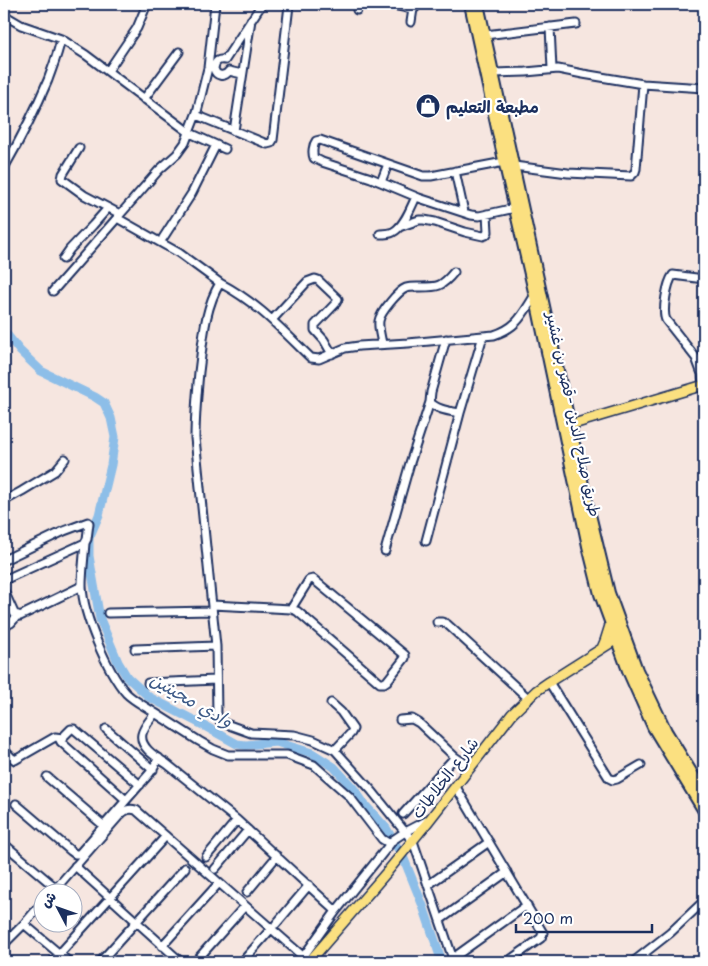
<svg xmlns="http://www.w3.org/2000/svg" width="708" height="966" font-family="'Playpen Sans','Playpen Sans Arabic',sans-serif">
	<rect width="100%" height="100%" fill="#f6e6e0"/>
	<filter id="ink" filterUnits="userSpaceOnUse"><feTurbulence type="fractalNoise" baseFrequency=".02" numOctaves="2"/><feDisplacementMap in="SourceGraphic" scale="10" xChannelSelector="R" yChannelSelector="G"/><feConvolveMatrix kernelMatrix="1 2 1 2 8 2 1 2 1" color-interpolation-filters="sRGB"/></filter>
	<g filter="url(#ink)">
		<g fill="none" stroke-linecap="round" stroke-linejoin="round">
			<path stroke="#8dbee8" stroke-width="9" d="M4,331L20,351L41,371L95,397L104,403L111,418L115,437L111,465L99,515L89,538V556L100,619L118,662L127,677L149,697L201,724L237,744L246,745L276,742L312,753L334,767L354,789L365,805L386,828L404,859L423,906L442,962"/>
			<defs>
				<path id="minor" d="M215,4L208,68L197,112L185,143L177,154L159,170L117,218L179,253L220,283C204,309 203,342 199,372C197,394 195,416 195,438L216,646L217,715L218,719L226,724L251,733L294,735L313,740L335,750L372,791L405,832L428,820
					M388,4L413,9
					M357,10L359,4
					M4,15L21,25L61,39L86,55L190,133L225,149
					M411,22L413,9L415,8L417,4
					M550,27L552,69
					M485,35L576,24
					M225,60L262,4
					M214,69C216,76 224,78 229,71L242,74
					M214,69C215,61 218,59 225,60
					M108,71L137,28L147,4
					M494,73L526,72L558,69L583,74L643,84L704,88
					M144,99L179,52
					M196,115L267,144L271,143L273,140L288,14L289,5L288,4
					M234,131L251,20
					M79,148L63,174L62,179L84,195L120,214
					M504,162L431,176H423L320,140L316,141C313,145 312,153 314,158L322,162L371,178L419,198L471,215L479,216L515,208
					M514,166L568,173L631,176L635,172L636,169L643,84
					M4,168C20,140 35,111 48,80C53,66 58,54 61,39
					M455,171L464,212
					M381,182L388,164
					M399,227L419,220H424L435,222L465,232L483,236L486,235L488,232L487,214
					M380,234C384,234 389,234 393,232C404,227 411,207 416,197
					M163,238L192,193L216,145
					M63,259L70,249L93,225L108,208
					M220,283C258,303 281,329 311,358L319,359L345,348L359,346L408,343L494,335C518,327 522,315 535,295
					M53,291L117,218
					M272,320L307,282L315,279L318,280L338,299L336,303L315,325V330L324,340L332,354
					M446,339L431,392L430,402C437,410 450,411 460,413
					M382,344C381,337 378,328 379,321C380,313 398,291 406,288C409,287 413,287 417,287C437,287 441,288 454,272
					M703,385L702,374L696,358L666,320C662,311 667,283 673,275L704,279
					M4,501L22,491L55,471L65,459
					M426,541L460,413L483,336
					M385,551L410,463L430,402
					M4,560L64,531L88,522L89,523L87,539L85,543
					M4,580L85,543C84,557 82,572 82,586C83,615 107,671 126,693C134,701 145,706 155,713C151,719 144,726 142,734C139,748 158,758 167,764L237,820L336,911L303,957
					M4,591L14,613L16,615L20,616L82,586
					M212,605L291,609L297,611L380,683H384L387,681L405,658V655L313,579L309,580L291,609
					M108,613L212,611
					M437,622H442L447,624L529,699
					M4,626L11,623L18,615
					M135,649L216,646
					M549,682L609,778L613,780L617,779L641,765
					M148,683L216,680
					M331,703L341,712L353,729L351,733L335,750
					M155,713L199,741L213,749L228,755H287L314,765L349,796L382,839L390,844L393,840L405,832L413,841L454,962
					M400,720L412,719L419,723L455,757L470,767
					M106,729L153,770
					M4,750L11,757L15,760L55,737L63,738
					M47,777L103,825
					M456,787L543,933L541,938L507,962
					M126,800L61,742L60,740L71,729H74L140,785
					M16,804L71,851L75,854H79L150,773L159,758
					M403,814L455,757
					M4,844L56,888
					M206,857L237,820
					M75,866L181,962
					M215,869L248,830
					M428,885L489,842
					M247,892L277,856
					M51,894L120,815C125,810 129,808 136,810L307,960
					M336,911L390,844
					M440,920L507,872
					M24,924L69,962
					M276,924L309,885
					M4,944L24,924L42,903
					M162,946L219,883
					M644,954L651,962
					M453,958L527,905
					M52,962L166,836
					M100,962L185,868
					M195,962L245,906
					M242,962L271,929
					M633,962L670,933L704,901"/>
				<path id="major" d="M570,425L704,385
					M602,648L605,641L611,622
					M309,962L387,872L427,823L512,714L536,691L549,682L620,637"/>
				<path id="highway" d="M470,4L507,174L538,309L588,546L600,594L629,673L653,727L704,811
					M478,4L585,494L609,593L637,670L666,731L704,793"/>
			</defs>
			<use href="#minor" stroke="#1b2f5e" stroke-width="11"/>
			<use href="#major" stroke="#1b2f5e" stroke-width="12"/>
			<use href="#highway" stroke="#1b2f5e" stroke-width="14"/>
			<use href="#minor" stroke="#fff" stroke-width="7"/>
			<use href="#major" stroke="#fbe080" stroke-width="9"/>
			<use href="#highway" stroke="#fbe080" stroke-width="10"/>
		</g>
	</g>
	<defs>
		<symbol id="shop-disc" viewBox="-11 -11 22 22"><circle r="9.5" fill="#1b2f5e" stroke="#fff"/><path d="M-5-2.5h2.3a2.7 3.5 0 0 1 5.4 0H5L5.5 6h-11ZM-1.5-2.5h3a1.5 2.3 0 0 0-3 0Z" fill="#fff"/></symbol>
	</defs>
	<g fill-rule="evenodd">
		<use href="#shop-disc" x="414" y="92" width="28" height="28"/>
	</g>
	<g text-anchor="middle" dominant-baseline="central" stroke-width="4.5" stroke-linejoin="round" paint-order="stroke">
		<g font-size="16" font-weight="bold" fill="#1b2f5e" stroke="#fff" text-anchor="start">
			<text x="446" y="106">مطبعة التعليم</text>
		</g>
		<g font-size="16" fill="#1b2f5e" stroke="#fff">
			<text transform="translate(575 414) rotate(78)">طريق صلاح الدين -قصر بن غشير</text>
			<text transform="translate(444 777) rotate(-52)">شارع الخلاطات</text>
		</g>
		<g font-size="18" font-style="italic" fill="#3d5a87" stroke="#fff">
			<text transform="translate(192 699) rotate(30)">وادي مجينين</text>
		</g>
	</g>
	<rect width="708" height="966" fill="none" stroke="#fff" stroke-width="20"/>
	<rect x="10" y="10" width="688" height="946" fill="none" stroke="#1b2f5e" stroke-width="2" filter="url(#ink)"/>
	<g transform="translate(58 908) rotate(311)"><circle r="24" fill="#ffffff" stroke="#a4acbf"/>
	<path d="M0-4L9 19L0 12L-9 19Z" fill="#1b2f5e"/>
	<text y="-8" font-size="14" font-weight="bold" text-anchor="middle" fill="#1b2f5e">ش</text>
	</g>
	<path d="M516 924v8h136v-8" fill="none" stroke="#1b2f5e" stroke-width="2.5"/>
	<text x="523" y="924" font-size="15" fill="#1b2f5e" stroke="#ffffff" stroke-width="4" paint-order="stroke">200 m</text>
</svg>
